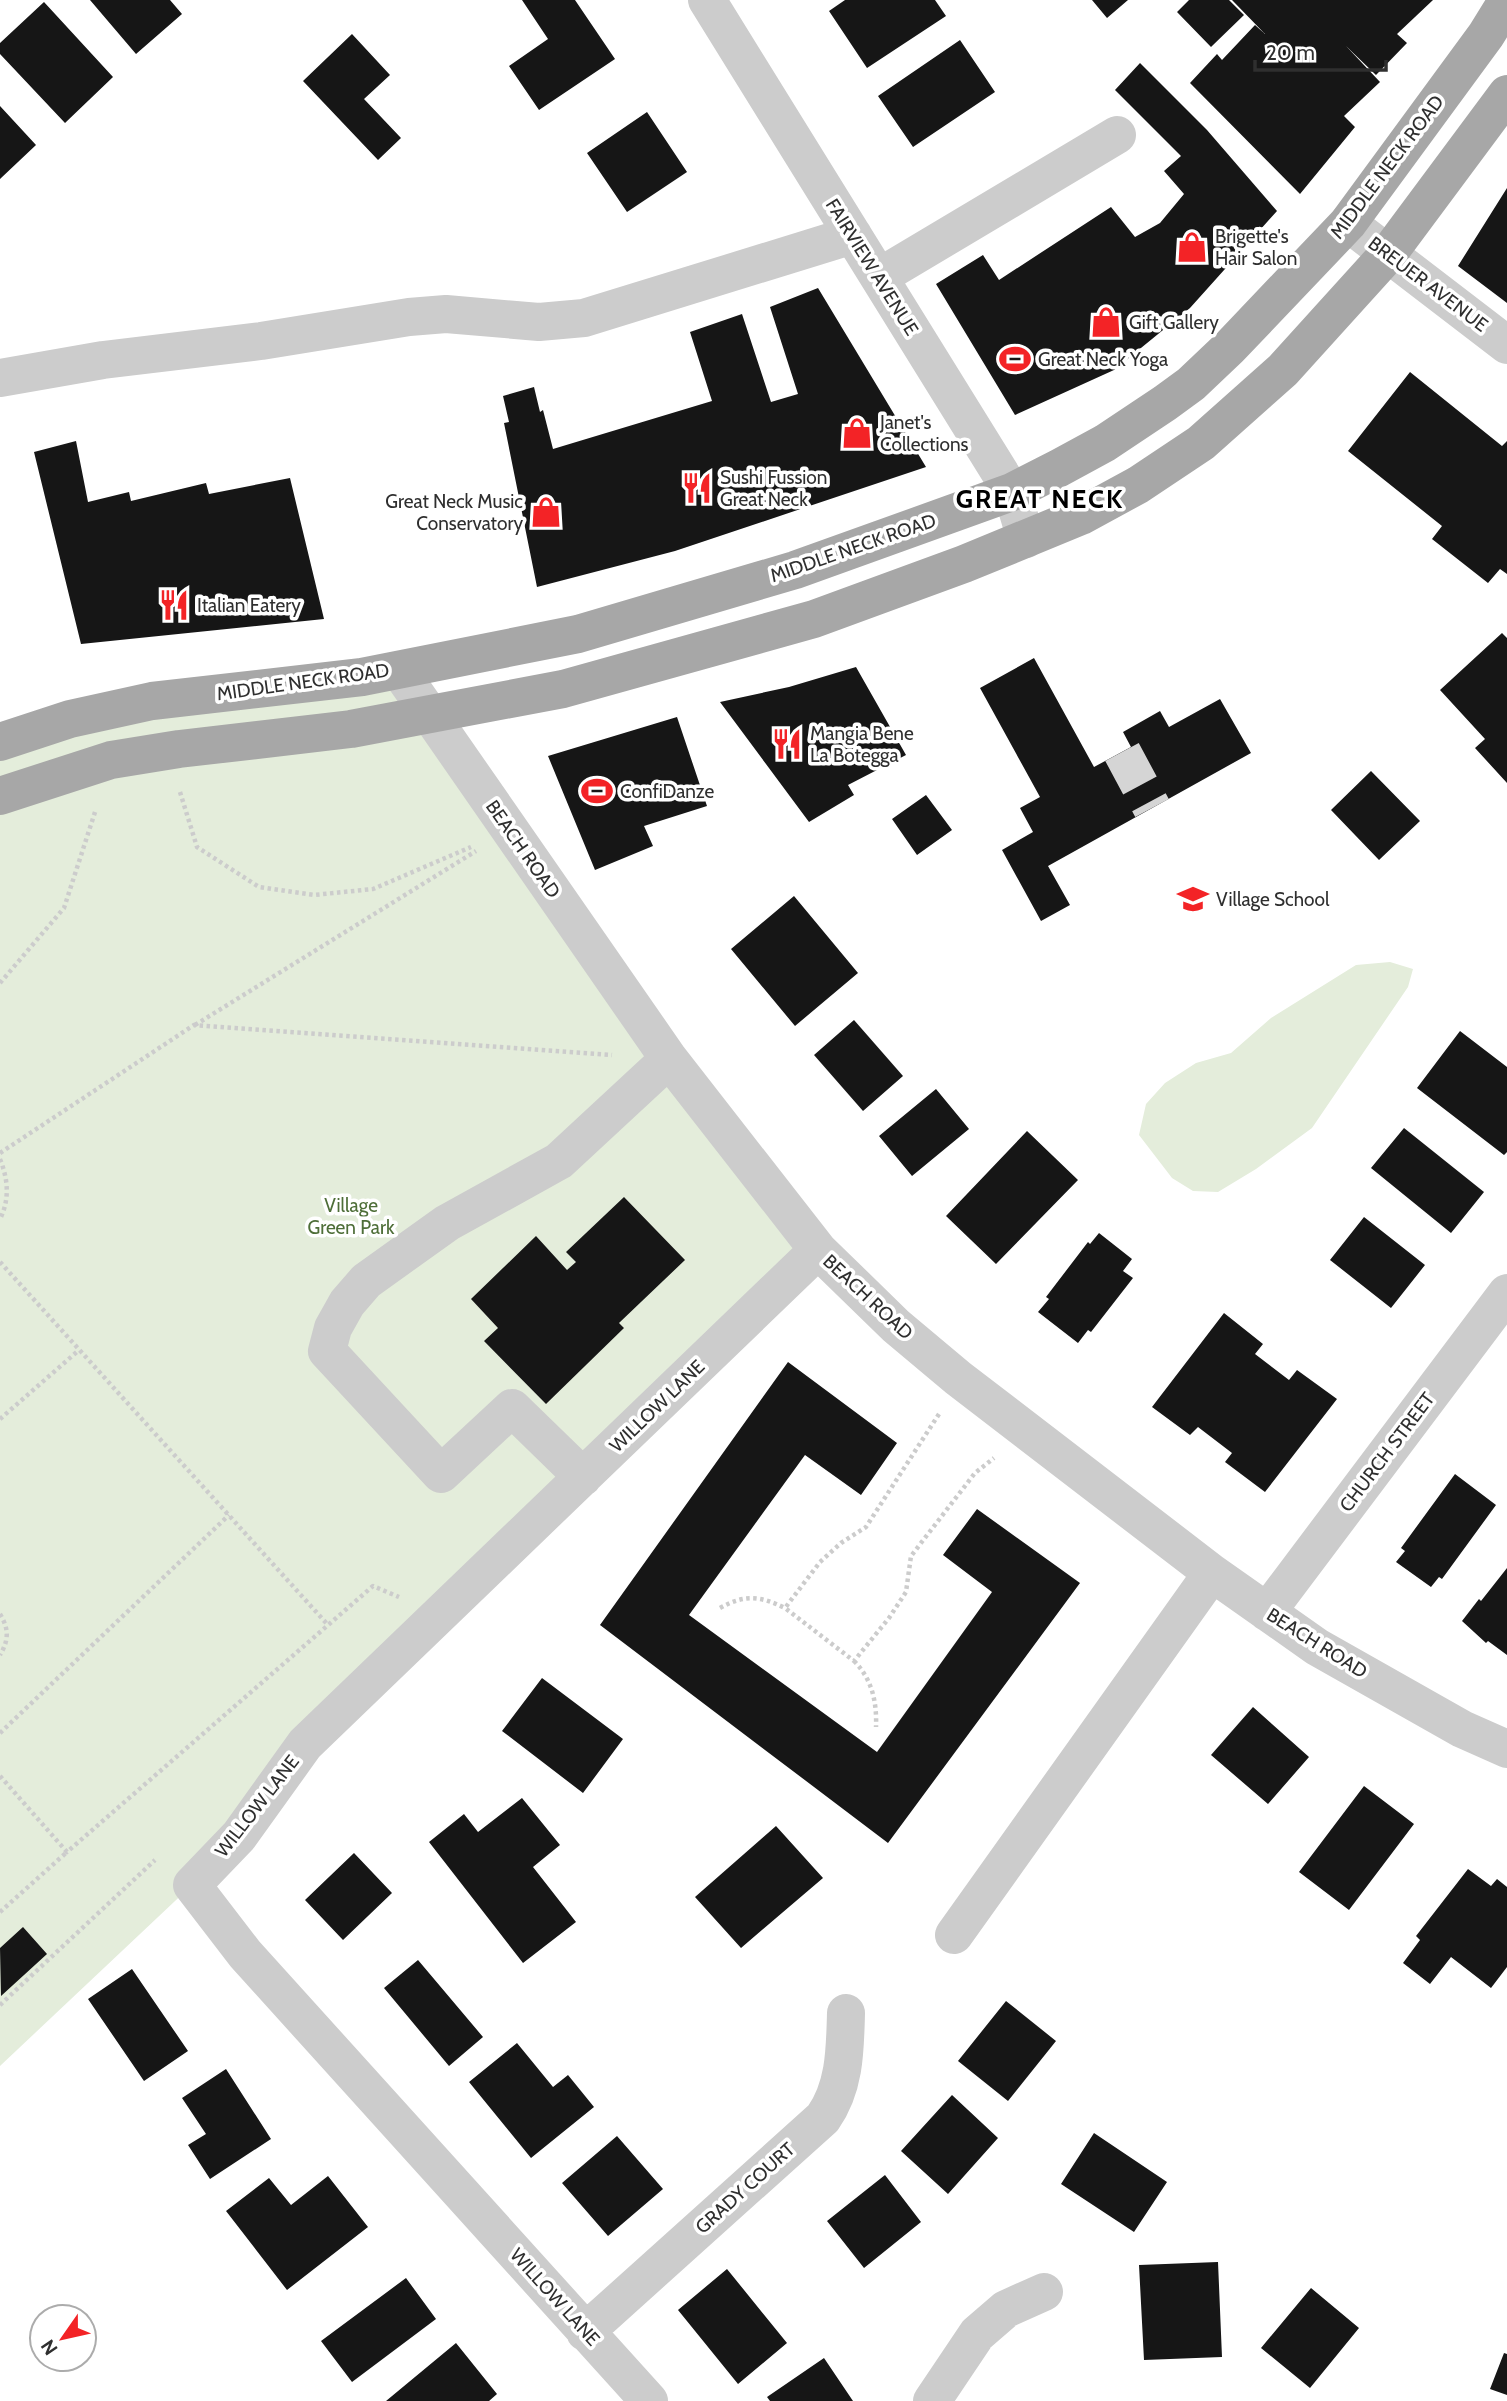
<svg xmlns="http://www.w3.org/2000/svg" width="1507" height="2401" font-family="Cabin,sans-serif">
	<rect width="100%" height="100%" fill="#fff"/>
	<path fill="#e4eddb" d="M411,687L823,1246L192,1885L0,2066V756L87,722Z
		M1390,962L1413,969L1408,987L1312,1128L1256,1169L1218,1192L1193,1191L1172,1178L1139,1135L1146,1104L1165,1083L1196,1063L1231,1053L1271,1018L1356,965Z"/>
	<path fill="#161616" d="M90,0H170L182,14L136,54Z
		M522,0H575L615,59L539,110L509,66L548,39Z
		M845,0H935L946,16L867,68L829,11Z
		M1092,0H1128L1107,18Z
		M1189,0H1229L1244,15L1211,47L1177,12Z
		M1232,0H1433L1397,34L1407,43L1376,75L1346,46L1380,82L1344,116L1355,127L1300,194L1190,83L1217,54L1222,60L1255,25L1265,34Z
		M44,2L113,77L65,123L0,54V43Z
		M352,34L390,75L364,99L401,138L378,160L303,81Z
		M960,40L995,92L913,147L878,96Z
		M1140,63L1207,130L1277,211L1190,308L1114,370L1015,415L936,284L983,255L999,280L1111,207L1135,237L1160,223L1184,194L1164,171L1181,156L1115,90Z
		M0,106L36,145L0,179Z
		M647,112L687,172L627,212L587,153Z
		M1507,188V303L1458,266Z
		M818,288L926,467L675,551L537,587L504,423L509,422L503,396L534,387L540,412L543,410L553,449L712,401L690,332L742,314L771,402L798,394L770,307Z
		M1410,372L1502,446L1507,441V574L1500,569L1488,583L1432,539L1442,526L1348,451Z
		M76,441L88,502L129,492L131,501L206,483L209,494L290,478L324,619L81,644L34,452Z
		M1502,633L1507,638V783L1475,748L1485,739L1440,690Z
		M1034,658L1094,767L1131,747L1123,732L1160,711L1169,727L1220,699L1251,753L1048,866L1070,905L1041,921L1002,850L1033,832L1020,808L1040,797L980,688Z
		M856,667L906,755L848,785L854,795L809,822L720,702L789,687Z
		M677,717L707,806L644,826L653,846L595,870L548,756Z
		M1371,771L1420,821L1379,860L1331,810Z
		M926,795L952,830L917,855L892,819Z
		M794,896L858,973L795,1026L731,949Z
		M854,1020L903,1076L863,1111L814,1055Z
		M1460,1031L1507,1067V1152L1504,1155L1417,1088Z
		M936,1089L969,1129L912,1176L879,1136Z
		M1404,1128L1484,1192L1451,1233L1371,1168Z
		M1027,1131L1078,1180L996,1264L946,1216Z
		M624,1197L685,1260L619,1323L624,1328L546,1404L484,1341L498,1328L471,1299L536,1236L567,1270L576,1262L566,1252Z
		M1364,1217L1425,1265L1391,1308L1330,1260Z
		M1099,1233L1132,1259L1123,1271L1133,1278L1091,1332L1088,1330L1078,1343L1038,1312L1049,1299L1046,1297L1088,1242L1090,1244Z
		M1224,1313L1263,1344L1255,1354L1289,1380L1297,1370L1337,1399L1265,1492L1225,1462L1232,1453L1198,1427L1190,1435L1152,1407Z
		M788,1362L897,1443L861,1495L805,1455L689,1615L877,1752L992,1592L943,1555L977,1509L1080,1583L888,1843L600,1625Z
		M1455,1474L1496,1505L1442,1579L1439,1577L1431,1587L1396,1562L1405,1551L1401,1548Z
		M1507,1568V1655L1488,1641L1486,1643L1462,1621L1479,1599L1481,1601Z
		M542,1678L623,1739L583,1793L502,1731Z
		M1253,1707L1309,1757L1268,1804L1211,1755Z
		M1364,1786L1414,1824L1349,1910L1299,1872Z
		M522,1798L560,1845L533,1867L576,1922L523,1963L429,1842L464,1814L478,1832Z
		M776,1826L823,1878L741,1948L695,1897Z
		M354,1853L392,1893L343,1940L305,1900Z
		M1468,1869L1491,1886L1497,1879L1507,1887V1967L1491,1988L1451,1957L1430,1984L1403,1963L1420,1940L1416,1936Z
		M23,1927L47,1954L1,1996L0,1948Z
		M418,1960L483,2037L449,2066L384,1988Z
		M132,1969L188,2051L144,2081L88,1999Z
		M1006,2001L1056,2041L1008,2101L958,2061Z
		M517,2043L553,2087L568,2075L594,2107L531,2158L469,2082Z
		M226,2069L271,2139L210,2179L188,2145L206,2134L182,2098Z
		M952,2095L998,2138L948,2194L901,2151Z
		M1094,2133L1167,2182L1134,2232L1061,2184Z
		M617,2136L663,2189L608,2236L562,2183Z
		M885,2175L921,2222L864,2268L827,2221Z
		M328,2176L368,2227L287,2290L226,2211L269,2178L291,2205Z
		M1218,2262L1222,2357L1144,2360L1139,2265Z
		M727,2269L787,2343L738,2384L678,2310Z
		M406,2278L436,2319L352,2382L321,2341Z
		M1311,2288L1359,2328L1310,2388L1261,2348Z
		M456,2343L497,2394L489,2401H386Z
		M1504,2353L1507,2354V2395L1490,2389Z
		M824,2358L853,2401H770L767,2397Z"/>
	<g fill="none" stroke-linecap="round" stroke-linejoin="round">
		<path stroke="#d5d5d5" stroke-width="38" stroke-dasharray="38 19" stroke-linecap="butt" d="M1122,752L1152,808"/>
		<path stroke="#ccc" stroke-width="4.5" stroke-dasharray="3.5 3.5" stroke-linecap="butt" d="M180,792L197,847L259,887L314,895L373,889L471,847
			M0,983L64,908L96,809
			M195,1025L476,851
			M0,1153L194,1025L612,1055
			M0,1159C8,1179 10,1199 0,1219
			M0,1262L328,1625
			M939,1414L866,1527L841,1543L820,1562L785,1608L854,1661L889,1618L906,1592L911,1556L975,1473L994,1458
			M0,1419L79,1350
			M720,1608C745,1594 760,1596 785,1608
			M0,1614C9,1629 9,1640 0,1655
			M854,1661C872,1679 877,1702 876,1727
			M0,1733L229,1515
			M0,1776L67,1852L373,1586L399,1597
			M0,1912L67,1852
			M0,2005L155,1860"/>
		<path stroke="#ccc" stroke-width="38" d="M707,0L1012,492L1026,539
			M1348,223L1507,345
			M879,277L1117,135
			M0,378L103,360L261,341L409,317L446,314L539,322L584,318L853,235
			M399,670L669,1059L818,1250L896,1326L958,1378L1212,1573L1317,1647L1462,1729L1507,1749
			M583,1477L512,1408L441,1474L327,1351L333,1328L347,1303L366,1281L447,1223L559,1161L669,1059
			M1267,1612L1507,1293
			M954,1935L1212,1573
			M585,2332L823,2118C845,2087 845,2050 846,2013
			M649,2401L245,1954L192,1885L239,1836L305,1744L818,1250
			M932,2401L977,2334L1006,2309L1044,2292"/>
		<path stroke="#a7a7a7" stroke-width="38" d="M0,742L70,719L152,701L362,677L578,634L795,570L1012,492L1059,468L1105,443L1165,403L1191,384L1230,347L1348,223L1486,35L1507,1
			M0,796L111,760L179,749L351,729L563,689L814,619L964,564L1081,516L1138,485L1201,443L1283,370L1388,254L1507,94"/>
	</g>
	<defs>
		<symbol id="shop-bare" viewBox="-9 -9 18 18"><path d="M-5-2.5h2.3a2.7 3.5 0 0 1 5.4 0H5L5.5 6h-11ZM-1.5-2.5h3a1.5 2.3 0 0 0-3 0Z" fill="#f32326" stroke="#fff" stroke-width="2.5" paint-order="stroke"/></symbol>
		<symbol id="stadium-bare" viewBox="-9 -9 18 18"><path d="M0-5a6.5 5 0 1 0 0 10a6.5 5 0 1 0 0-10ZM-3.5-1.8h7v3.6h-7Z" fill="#f32326" stroke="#fff" stroke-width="2.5" paint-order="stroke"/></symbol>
		<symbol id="restaurant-bare" viewBox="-9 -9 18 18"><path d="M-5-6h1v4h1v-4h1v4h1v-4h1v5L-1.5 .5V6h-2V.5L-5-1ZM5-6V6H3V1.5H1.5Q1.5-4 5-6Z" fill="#f32326" stroke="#fff" stroke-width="2.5" paint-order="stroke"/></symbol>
		<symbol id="school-bare" viewBox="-9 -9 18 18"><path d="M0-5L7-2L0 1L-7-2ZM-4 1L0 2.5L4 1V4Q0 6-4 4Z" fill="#f32326" stroke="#fff" stroke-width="2.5" paint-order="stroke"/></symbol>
	</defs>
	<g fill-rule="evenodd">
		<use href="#shop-bare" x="1170" y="225" width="44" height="44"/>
		<use href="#shop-bare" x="1084" y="300" width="44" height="44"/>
		<use href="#stadium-bare" x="993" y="337" width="44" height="44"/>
		<use href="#shop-bare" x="835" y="411" width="44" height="44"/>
		<use href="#restaurant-bare" x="675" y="466" width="44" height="44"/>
		<use href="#shop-bare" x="524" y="490" width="44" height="44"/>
		<use href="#restaurant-bare" x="152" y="583" width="44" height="44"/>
		<use href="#restaurant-bare" x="765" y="722" width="44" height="44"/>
		<use href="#stadium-bare" x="575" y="769" width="44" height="44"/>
		<use href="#school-bare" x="1171" y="877" width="44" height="44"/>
	</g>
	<g text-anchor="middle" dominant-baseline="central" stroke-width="7" stroke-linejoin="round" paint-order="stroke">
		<g font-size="19" fill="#2f2f2f" stroke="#fff">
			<text transform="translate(1387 167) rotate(-53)">MIDDLE NECK ROAD</text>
			<text transform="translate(872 267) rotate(58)">FAIRVIEW AVENUE</text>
			<text transform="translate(1428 284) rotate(37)">BREUER AVENUE</text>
			<text transform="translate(853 548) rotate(-19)">MIDDLE NECK ROAD</text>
			<text transform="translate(303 682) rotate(-8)">MIDDLE NECK ROAD</text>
			<text transform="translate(523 849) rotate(55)">BEACH ROAD</text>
			<text transform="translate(868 1297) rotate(43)">BEACH ROAD</text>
			<text transform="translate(657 1406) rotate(-44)">WILLOW LANE</text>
			<text transform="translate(1387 1452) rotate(-53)">CHURCH STREET</text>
			<text transform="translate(1317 1643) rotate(32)">BEACH ROAD</text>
			<text transform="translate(257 1806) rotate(-52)">WILLOW LANE</text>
			<text transform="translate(745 2188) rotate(-42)">GRADY COURT</text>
			<text transform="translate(555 2297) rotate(48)">WILLOW LANE</text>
		</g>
		<g font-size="19" fill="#2f2f2f" stroke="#fff" text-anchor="start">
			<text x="1215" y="236">Brigette's<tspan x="1215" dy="22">Hair Salon</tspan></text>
			<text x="1129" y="322">Gift Gallery</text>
			<text x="1038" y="359">Great Neck Yoga</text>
			<text x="880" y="422">Janet's<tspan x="880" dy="22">Collections</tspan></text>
			<text x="720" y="477">Sushi Fussion<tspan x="720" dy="22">Great Neck</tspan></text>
			<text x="523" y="501" text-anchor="end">Great Neck Music<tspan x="523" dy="22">Conservatory</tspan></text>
			<text x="197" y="605">Italian Eatery</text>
			<text x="810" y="733">Mangia Bene<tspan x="810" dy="22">La Botegga</tspan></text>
			<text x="620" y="791">ConfiDanze</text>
			<text x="1216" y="899">Village School</text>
		</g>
		<g font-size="19" fill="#4e6e38" stroke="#fff">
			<text x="351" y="1205">Village<tspan x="351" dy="22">Green Park</tspan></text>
		</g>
		<g font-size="26" font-weight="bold" letter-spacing="2" fill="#000" stroke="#fff">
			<text x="1040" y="499">GREAT NECK</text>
		</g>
	</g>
	<g transform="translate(63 2338) rotate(236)"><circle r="33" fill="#ffffff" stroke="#acacac" stroke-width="2"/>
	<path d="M0-5L12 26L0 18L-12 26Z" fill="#f32326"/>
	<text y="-10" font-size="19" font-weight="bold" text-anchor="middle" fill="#2f2f2f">N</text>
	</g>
	<path d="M1255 60v10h131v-10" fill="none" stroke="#2f2f2f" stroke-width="3.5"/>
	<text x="1266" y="60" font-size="21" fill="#2f2f2f" stroke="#ffffff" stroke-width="5" paint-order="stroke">20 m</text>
</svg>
